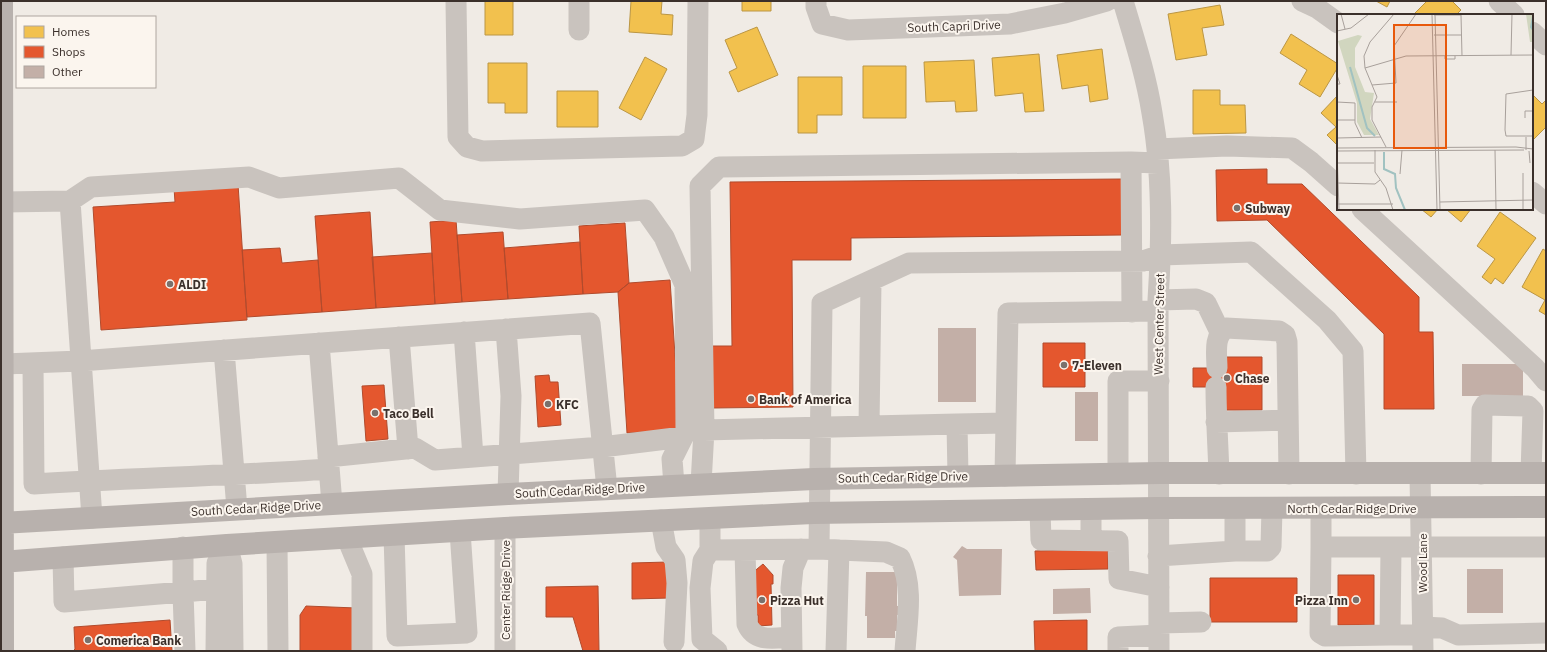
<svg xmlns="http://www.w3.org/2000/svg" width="1547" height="652" font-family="'IBM Plex Sans',sans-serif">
	<rect width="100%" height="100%" fill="#f0ebe5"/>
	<path fill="#f2c14e" stroke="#bb9644" d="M485,1H513V35H485Z
		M631,1H662L661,14L673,15L672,35L629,32Z
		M742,1H771V11H742Z
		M1376,1H1390L1387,7Z
		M1427,1H1452L1461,10L1456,15H1413Z
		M1220,5L1224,25L1202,28L1207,55L1176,60L1168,14Z
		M757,27L778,75L738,92L729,72L737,68L725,40Z
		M1291,34L1338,64V67L1320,97L1299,84L1307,70L1280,53Z
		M1102,49L1108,99L1090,102L1088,85L1062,89L1057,55Z
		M1039,54L1044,111L1025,112L1023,93L995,96L992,58Z
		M645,57L667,69L641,120L619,108Z
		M974,60L977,111L956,112L955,101L926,102L924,62Z
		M488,63H527V113H505V103H488Z
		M863,66H906V118H863Z
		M798,77H842V115H817V133H798Z
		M1193,90H1220V105H1245L1246,133L1193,134Z
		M557,91H598V127H557Z
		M1532,94L1542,104L1546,100V127L1532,141Z
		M1338,95V146L1327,135L1336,127L1321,113Z
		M1421,209H1438L1431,217Z
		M1446,209H1471L1461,222Z
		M1500,212L1536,238L1503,284L1495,278L1491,284L1482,277L1495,259L1477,246Z
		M1543,249L1546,251V315L1539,311L1545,300L1522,287Z"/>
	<path fill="#e4572e" stroke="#b14b2d" d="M1267,169V184H1302L1419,297V332H1433L1434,409H1384V334L1267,220L1217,221L1216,170Z
		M1122,179V235L851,238V260H792L793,407L712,408V346H732L730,182Z
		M238,184L247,320L101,330L93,207L175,202L174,188Z
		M370,212L376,308L322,312L315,216Z
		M456,220L462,302L435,304L430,222Z
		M625,223L629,283L618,292L583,294L579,226Z
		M503,232L508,299L462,302L457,235Z
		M580,242L583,294L508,299L504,248Z
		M280,248L282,263L318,260L322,312L247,317L242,250Z
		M432,253L435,304L376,308L372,257Z
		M670,280L680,430L627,433L618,292L629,283Z
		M1043,343H1085V387H1043Z
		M1221,357H1262V410H1221V387H1193V368H1221Z
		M549,375L550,382H558L561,425L538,427L535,376Z
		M384,385L388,439L366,441L362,386Z
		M1108,549V569L1036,570L1035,551Z
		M668,562L669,598L632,599V563Z
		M763,564L773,575V584H771L772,625L758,626V615H753L751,574Z
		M1338,575H1374V625H1338Z
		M1210,578H1297V622H1210Z
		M598,586L599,651H583L573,617H546V587Z
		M306,606L356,608V651H300V615Z
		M170,620L172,651H73L75,649L74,627Z
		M1087,620V651H1035L1034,621Z"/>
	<path fill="#c3afa7" d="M938,328H976V402H938Z
		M1462,364H1523V396H1462Z
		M1075,392H1098V441H1075Z
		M962,546L967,549H1002L1001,595L959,596L957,560L953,557Z
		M1467,569H1503V613H1467Z
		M866,572H897V606H900V615H897V626H900V631H895V638H867V616H865Z
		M1090,588L1091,613L1053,614V589Z"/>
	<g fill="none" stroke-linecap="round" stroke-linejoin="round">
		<path stroke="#c9c3be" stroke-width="21" d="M456,1L458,137L467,147L482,151L682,146L694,139L697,115L698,1
			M816,1V7L822,24L848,30L1010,24L1065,13L1107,1
			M1123,1C1134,38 1146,75 1152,113C1163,174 1162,238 1158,300L1159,651
			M1302,1L1317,8L1338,23
			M1499,1L1514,15
			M579,30V1
			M1532,32L1546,45
			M1157,149L1227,146L1292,148L1311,162L1338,186
			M1131,162L1132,312
			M1532,192L1546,204
			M70,201L92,518
			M3,202L70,201L91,187L249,177L279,188L399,178L440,210L520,219L645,210L664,237L685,285L686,431L672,459L674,485
			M1362,209L1535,368L1546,381
			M1158,300L1196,299L1206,303L1220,332
			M506,329L511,396L508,494
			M464,332L473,457
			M399,337L408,449
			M319,343L332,504
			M224,350L237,509
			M4,364L80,361L590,323L607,489
			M33,364L34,484C133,478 231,476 329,469
			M1217,368C1217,355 1213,336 1226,328L1279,331L1285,335L1287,342L1289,474
			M1216,387C1216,416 1218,445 1219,474
			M1216,422L1288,420
			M869,426L871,281
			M704,430L700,186L719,167L1131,162L1158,163
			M328,457L415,448L435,460L602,447L683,437
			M1118,474V381H1159
			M1420,474L1423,651
			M1481,474L1482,410L1485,405L1528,406L1533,411L1531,473
			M958,476L957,424L1006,423
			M1005,476L1008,313L1158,311
			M701,484L704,430L957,424
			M1321,508V547H1546
			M1091,509V541
			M1040,510L1041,540L1118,541L1119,579L1159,587
			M710,518V550L703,561L700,588L702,639L717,651
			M661,520L666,547L675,560L677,583L674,642
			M505,528V651
			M394,535L397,636L467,633L460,531
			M347,538L362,574V651
			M277,543L278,651
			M227,545L232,564L233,651
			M183,547V592L216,589
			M1321,547L1320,633L1325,636L1390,635
			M1391,548L1390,635H1423
			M819,549L822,303L909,263L1143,261L1161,255L1251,252L1327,320L1353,351L1356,474
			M710,550L819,549L839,550L836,651
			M745,550L747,624C755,643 775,638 791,637
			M839,550L886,552L900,558C914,586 907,621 905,651
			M1235,551V508
			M1158,556L1235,551H1267L1271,547L1272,508
			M63,557L64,602L183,592L185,651
			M1159,623L1201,622
			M1423,627L1442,628L1458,635L1546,633
			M216,651L217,563L227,545
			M792,651L791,588L793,568L801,549
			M1118,651V637L1159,635"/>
		<path stroke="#b8b1ad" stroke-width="22" d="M2,1L3,651
			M1,523L508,494L814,479L1159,473H1546
			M1,562L227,545L505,528L813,513L1158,508L1546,507"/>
	</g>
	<g fill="#7a716c" stroke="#fbf5ee" stroke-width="1.5">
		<circle cx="1237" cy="208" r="4"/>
		<circle cx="170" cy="284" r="4"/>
		<circle cx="1064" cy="365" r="4"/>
		<circle cx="1227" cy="378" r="4"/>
		<circle cx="751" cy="399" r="4"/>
		<circle cx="548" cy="404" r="4"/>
		<circle cx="375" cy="413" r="4"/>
		<circle cx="762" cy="600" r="4"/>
		<circle cx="1356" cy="600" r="4"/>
		<circle cx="88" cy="640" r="4"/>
	</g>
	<g text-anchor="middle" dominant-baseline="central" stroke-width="4" stroke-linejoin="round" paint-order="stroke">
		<g font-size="12" fill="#3b302b" stroke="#fbf5ee">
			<text transform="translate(954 26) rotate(-2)">South Capri Drive</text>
			<text transform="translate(1159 324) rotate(-89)">West Center Street</text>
			<text transform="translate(903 477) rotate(-1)">South Cedar Ridge Drive</text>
			<text transform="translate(580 490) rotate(-3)">South Cedar Ridge Drive</text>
			<text transform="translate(256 508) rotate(-3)">South Cedar Ridge Drive</text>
			<text x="1352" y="508">North Cedar Ridge Drive</text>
			<text transform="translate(1422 563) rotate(-90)">Wood Lane</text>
			<text transform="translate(505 590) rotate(-90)">Center Ridge Drive</text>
		</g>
		<g font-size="12" font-weight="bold" fill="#3b302b" stroke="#fbf5ee" text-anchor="start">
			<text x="1245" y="208">Subway</text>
			<text x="178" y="284">ALDI</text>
			<text x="1072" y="365">7-Eleven</text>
			<text x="1235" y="378">Chase</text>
			<text x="759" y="399">Bank of America</text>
			<text x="556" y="404">KFC</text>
			<text x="383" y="413">Taco Bell</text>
			<text x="770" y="600">Pizza Hut</text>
			<text x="1348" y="600" text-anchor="end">Pizza Inn</text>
			<text x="96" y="640">Comerica Bank</text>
		</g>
	</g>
	<g transform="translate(1337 14)">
		<rect width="196" height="196" fill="#f0ebe5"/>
		<path d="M189,0H196V28H193ZM21,21L25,22L18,34V53L28,78L37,79L33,105L42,121H27L20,108V89L1,27Z" fill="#d1d6bf"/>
		<path fill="none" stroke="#a1c2c1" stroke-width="2" d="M196,3L194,13L196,16M13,53L30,114L38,122M47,138V155L58,160L59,174L68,196"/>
		<path fill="none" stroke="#a8a09b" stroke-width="1" d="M4,0L8,15M95,0L100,196M98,0L103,196M97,1H124L125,42M0,17L14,14L32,0M97,21H125M174,41L175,0M108,42V45H118V42M28,54L69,42L196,41M0,61L3,70H0M35,71L59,69L57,32L79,0M196,76L169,80L168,116L169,122H196M0,88L18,89V109L25,124M38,88H60M188,104V97H196M0,106H18M189,123V136M0,124L44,123M49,133L35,106V93L40,83L28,54L27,42L33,28L57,0M0,134L179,133L196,135M0,136L2,196M38,136V158L49,174L56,196M158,136L159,196M0,137L187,136M192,137L193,149M0,149H37M186,159V196M63,160L65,136M0,169L38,170L43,166M103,188L196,186M1,190H56"/>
		<path fill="#e8590c" fill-opacity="0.15" stroke="#e8590c" stroke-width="2" d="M57,11H109V134H57Z"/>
		<rect width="196" height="196" fill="none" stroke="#3b302b" stroke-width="2"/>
	</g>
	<rect width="1547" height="652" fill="none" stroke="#3b302b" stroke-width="4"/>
	<rect x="16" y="16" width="140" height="72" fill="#fbf5ee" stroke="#aea6a0"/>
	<rect x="24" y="26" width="20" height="12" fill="#f2c14e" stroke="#aea6a0"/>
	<text x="52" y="36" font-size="12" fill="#3b302b">Homes</text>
	<rect x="24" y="46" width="20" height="12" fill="#e4572e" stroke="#aea6a0"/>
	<text x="52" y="56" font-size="12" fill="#3b302b">Shops</text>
	<rect x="24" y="66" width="20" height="12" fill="#c3afa7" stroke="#aea6a0"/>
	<text x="52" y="76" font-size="12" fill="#3b302b">Other</text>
</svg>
